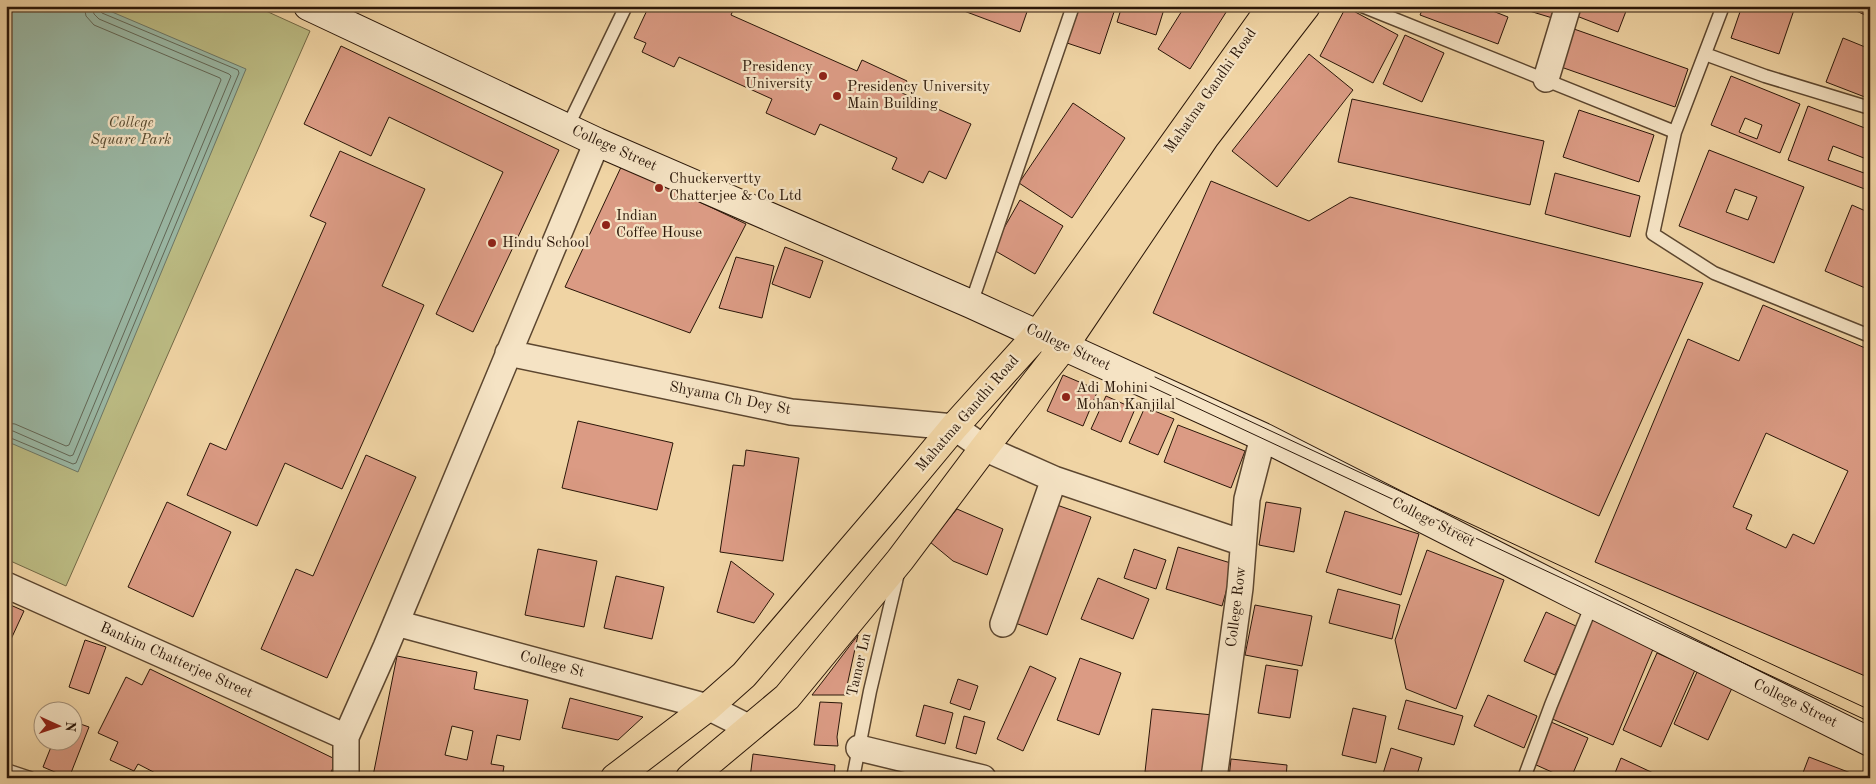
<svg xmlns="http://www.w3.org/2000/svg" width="1876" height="784" font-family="'Old Standard TT',serif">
	<rect width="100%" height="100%" fill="#f0d4a4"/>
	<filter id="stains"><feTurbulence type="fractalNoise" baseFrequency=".004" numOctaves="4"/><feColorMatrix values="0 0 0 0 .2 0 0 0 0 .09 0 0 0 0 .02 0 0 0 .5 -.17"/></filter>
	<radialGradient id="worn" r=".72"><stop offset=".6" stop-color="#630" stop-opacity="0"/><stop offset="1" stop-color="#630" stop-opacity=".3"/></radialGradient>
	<path fill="#bcbc84" stroke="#736946" d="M6,6H255L310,31L66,586L6,559Z"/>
	<path fill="#9ab8a5" stroke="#6d7766" d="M6,6H98L246,69L78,472L6,441Z"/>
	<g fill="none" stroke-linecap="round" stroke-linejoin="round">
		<path stroke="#626756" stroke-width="1" d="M6,423L15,424L66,446L69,445L221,80L220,78L94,25L86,16L84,6
			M6,430L13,431L70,456L73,455L231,76L229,74L99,19L94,14L92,6
			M6,436L73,464L76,463L239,73L238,70L102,13L99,10L98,6"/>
	</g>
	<path fill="#db9b84" stroke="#2a1608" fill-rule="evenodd" d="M649,6H735L731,15L857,71L862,60L907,81L902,93L971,124L946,179L929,171L923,183L892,169L897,158L820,124L815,135L766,113L772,99L679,57L674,67L642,52L646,43L634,38Z
		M965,6H1029L1020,32L964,11Z
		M1080,6H1116L1100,54L1067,43Z
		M1122,6H1165L1156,35L1117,22Z
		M1185,6H1230L1190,69L1158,49Z
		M1424,6H1480L1508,17L1498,44L1420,15Z
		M1513,6H1563L1559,20Z
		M1577,6H1628L1618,32L1574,15Z
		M1742,6L1795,7L1779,54L1731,38Z
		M1858,6H1870V17L1856,11Z
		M1346,7L1398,35L1373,83L1320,56Z
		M1574,29L1688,69L1675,107L1561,67Z
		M1405,35L1444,53L1422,102L1383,84Z
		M1843,38L1870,49V99L1826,82Z
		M341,46L559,150L473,332L436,314L503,172L389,117L371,156L304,124Z
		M1309,54L1353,90L1277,187L1232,151Z
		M1731,76L1800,104L1780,153L1711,125ZM1745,118L1762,125L1757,139L1739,132Z
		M1352,99L1544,141L1530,205L1338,162Z
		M1073,103L1125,138L1072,218L1019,183Z
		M1808,106L1870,130V191L1788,160ZM1833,146L1869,160L1864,173L1828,160Z
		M1579,110L1654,135L1639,182L1563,157Z
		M1709,150L1804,187L1774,263L1679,226ZM1735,189L1757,197L1748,220L1726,212Z
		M340,151L425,189L382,286L424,305L342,489L285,463L257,526L187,495L210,443L226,450L326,223L310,216Z
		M622,165L746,224L690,333L565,287Z
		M1555,173L1640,196L1630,237L1545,214Z
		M1211,181L1309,221L1350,197L1703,283L1599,516L1153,313Z
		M1020,200L1063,226L1035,274L992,249Z
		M1852,205L1870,213V290L1825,271Z
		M785,247L823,261L810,298L772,284Z
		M736,257L774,266L762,318L719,308Z
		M1763,305L1870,350V678L1595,562L1688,339L1739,361ZM1766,433L1848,471L1814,544L1793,534L1786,548L1746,529L1752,515L1733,507Z
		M1063,375L1098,390L1083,426L1047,411Z
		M1106,396L1135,409L1121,442L1091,429Z
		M1145,407L1174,419L1158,455L1129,443Z
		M578,421L673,443L657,510L562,488Z
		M1178,425L1245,451L1231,488L1164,462Z
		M746,450L799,458L783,561L720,552L733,465L744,466Z
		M366,455L416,477L327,678L261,649L296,569L313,576Z
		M167,502L231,532L193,617L128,587Z
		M1266,502L1301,508L1294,552L1259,545Z
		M1054,504L1091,517L1047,635L1010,621Z
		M957,509L1003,529L987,575L953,561L930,542Z
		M1345,511L1419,534L1401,595L1326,572Z
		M1178,547L1234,564L1222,606L1166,589Z
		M538,549L597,561L584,627L525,615Z
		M1134,549L1166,560L1156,589L1124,578Z
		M1427,550L1504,580L1456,709L1406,689L1395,640Z
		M731,561L774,594L754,623L717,612Z
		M616,576L664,587L652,639L604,628Z
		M1098,578L1149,599L1133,639L1081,619Z
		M1338,589L1400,605L1392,639L1329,623Z
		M6,603L24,611L6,650Z
		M1255,605L1312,616L1302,666L1245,655Z
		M1546,612L1578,627L1555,675L1524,661Z
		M1593,615L1656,642L1613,745L1550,718Z
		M858,635L845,695H812L823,681Z
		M85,640L106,647L89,694L69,687Z
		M1657,653L1695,670L1661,747L1623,730Z
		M397,656L477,672L474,689L528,700L520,740L497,735L491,764L504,766L502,778H381L373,776ZM452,726L473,731L467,760L445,755Z
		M1080,658L1121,673L1099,735L1057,720Z
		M1266,665L1298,670L1290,718L1258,713Z
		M1030,666L1056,678L1023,751L997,739Z
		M150,669L337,760L328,778H165L138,764L134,771L110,760L118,742L98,733L126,677L142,685Z
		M1697,672L1732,688L1708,740L1674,724Z
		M958,679L978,686L970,710L950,703Z
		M1488,695L1537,716L1524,748L1474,726Z
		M570,698L643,717L618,740L562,728Z
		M1406,700L1463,716L1454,745L1398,729Z
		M820,702L842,703L837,737L838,746L814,745Z
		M924,705L953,713L945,744L916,736Z
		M1353,708L1386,716L1376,763L1342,755Z
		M1152,709L1213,715L1207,778L1145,772Z
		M964,716L985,722L976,754L956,748Z
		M72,721L89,727L69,778L43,767L53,742H72Z
		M1551,722L1588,738L1571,778H1565L1534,764Z
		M1391,748L1422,758L1416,778L1382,777Z
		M753,754L835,765L834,778H750Z
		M1809,757L1856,775L1855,778H1801Z
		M1621,758L1664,778H1613Z
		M1231,759L1287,765L1286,778H1229Z"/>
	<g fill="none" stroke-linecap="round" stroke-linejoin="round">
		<defs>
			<path id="service" d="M1362,6L1675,132
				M1723,6L1675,132L1653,234L1714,273L1870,336
				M1705,54L1765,76L1870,108
				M567,128L626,6
				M971,304L1073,6
				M6,770L30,778
				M853,778L870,691L898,573
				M1524,778L1551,705L1592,604"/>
			<path id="minor" d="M1546,79L1568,6
				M508,353L791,412L954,427L984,448L1054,479
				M6,585L346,737
				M396,623L708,707L750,728
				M1003,624L1054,479L1243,543
				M859,748L983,778
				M346,778V737L386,647L597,142
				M1214,778L1240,588L1247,499L1263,437"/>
			<path id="secondary" d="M308,6L597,142L971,304L1263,437L1574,595L1870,742"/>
			<path id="primary" d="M615,778L708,707L744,675L885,510L954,427L1038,334L1272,6
				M690,778L787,697L900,560L984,448L1064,346L1205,137L1306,6"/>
		</defs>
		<use href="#service" stroke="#5c462f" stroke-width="15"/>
		<use href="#minor" stroke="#5c462f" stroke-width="28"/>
		<use href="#secondary" stroke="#2a1608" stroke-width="30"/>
		<use href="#primary" stroke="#2a1608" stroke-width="30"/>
		<use href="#service" stroke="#f5e3c4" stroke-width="12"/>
		<use href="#minor" stroke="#f5e3c4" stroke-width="25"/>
		<use href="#secondary" stroke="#f5e3c4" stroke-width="28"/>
		<use href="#primary" stroke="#f0d4a4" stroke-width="28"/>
		<path stroke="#2a1608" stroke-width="1" d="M1038,334L1064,346
			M1155,377L1870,710
			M1150,386L1870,722"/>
	</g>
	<g fill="#8f2418" stroke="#f5e3c4" stroke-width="2">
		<circle cx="823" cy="76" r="5"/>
		<circle cx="837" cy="96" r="5"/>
		<circle cx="659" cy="188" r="5"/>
		<circle cx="606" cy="225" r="5"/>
		<circle cx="492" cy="243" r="5"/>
		<circle cx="1066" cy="397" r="5"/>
	</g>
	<g text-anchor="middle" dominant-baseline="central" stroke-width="4.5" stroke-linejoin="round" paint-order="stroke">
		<g font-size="15" fill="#2a1608" stroke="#f5e3c4" text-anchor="start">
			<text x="813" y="67" text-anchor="end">Presidency<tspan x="813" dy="17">University</tspan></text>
			<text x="847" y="87">Presidency University<tspan x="847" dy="17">Main Building</tspan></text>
			<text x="669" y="179">Chuckervertty<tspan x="669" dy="17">Chatterjee &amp; Co Ltd</tspan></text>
			<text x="616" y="216">Indian<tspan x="616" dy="17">Coffee House</tspan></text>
			<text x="502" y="243">Hindu School</text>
			<text x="1076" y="388">Adi Mohini<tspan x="1076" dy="17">Mohan Kanjilal</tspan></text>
		</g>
		<g font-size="15" fill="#2a1608" stroke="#f5e3c4">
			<text transform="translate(1211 91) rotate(-55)">Mahatma Gandhi Road</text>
			<text transform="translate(614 149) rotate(24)">College Street</text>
			<text transform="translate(1068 348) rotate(25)">College Street</text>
			<text transform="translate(730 399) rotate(11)">Shyama Ch Dey St</text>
			<text transform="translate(968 414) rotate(-49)">Mahatma Gandhi Road</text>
			<text transform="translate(1433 523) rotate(27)">College Street</text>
			<text transform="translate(1237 607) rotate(-83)">College Row</text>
			<text transform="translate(176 661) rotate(24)">Bankim Chatterjee Street</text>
			<text transform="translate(552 665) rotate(15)">College St</text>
			<text transform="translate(860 665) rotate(-77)">Tamer Ln</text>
			<text transform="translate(1795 704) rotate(26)">College Street</text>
		</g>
		<g font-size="15" font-style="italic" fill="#56482d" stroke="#f5e3c4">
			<text x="131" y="123">College<tspan x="131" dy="17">Square Park</tspan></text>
		</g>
	</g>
	<rect width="1876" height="784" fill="none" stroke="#f0d4a4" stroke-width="25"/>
	<rect x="8" y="8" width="1861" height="769" fill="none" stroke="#2a1608" stroke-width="2.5"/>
	<rect x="12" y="12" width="1851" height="759" fill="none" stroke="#2a1608"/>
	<g transform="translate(58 726) rotate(93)"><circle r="24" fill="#f5e3c4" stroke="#a49179"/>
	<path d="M0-4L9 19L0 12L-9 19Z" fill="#8f2418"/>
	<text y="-8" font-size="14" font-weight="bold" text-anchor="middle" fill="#2a1608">N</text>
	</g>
	<rect width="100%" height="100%" filter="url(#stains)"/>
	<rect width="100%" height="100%" fill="url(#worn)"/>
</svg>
